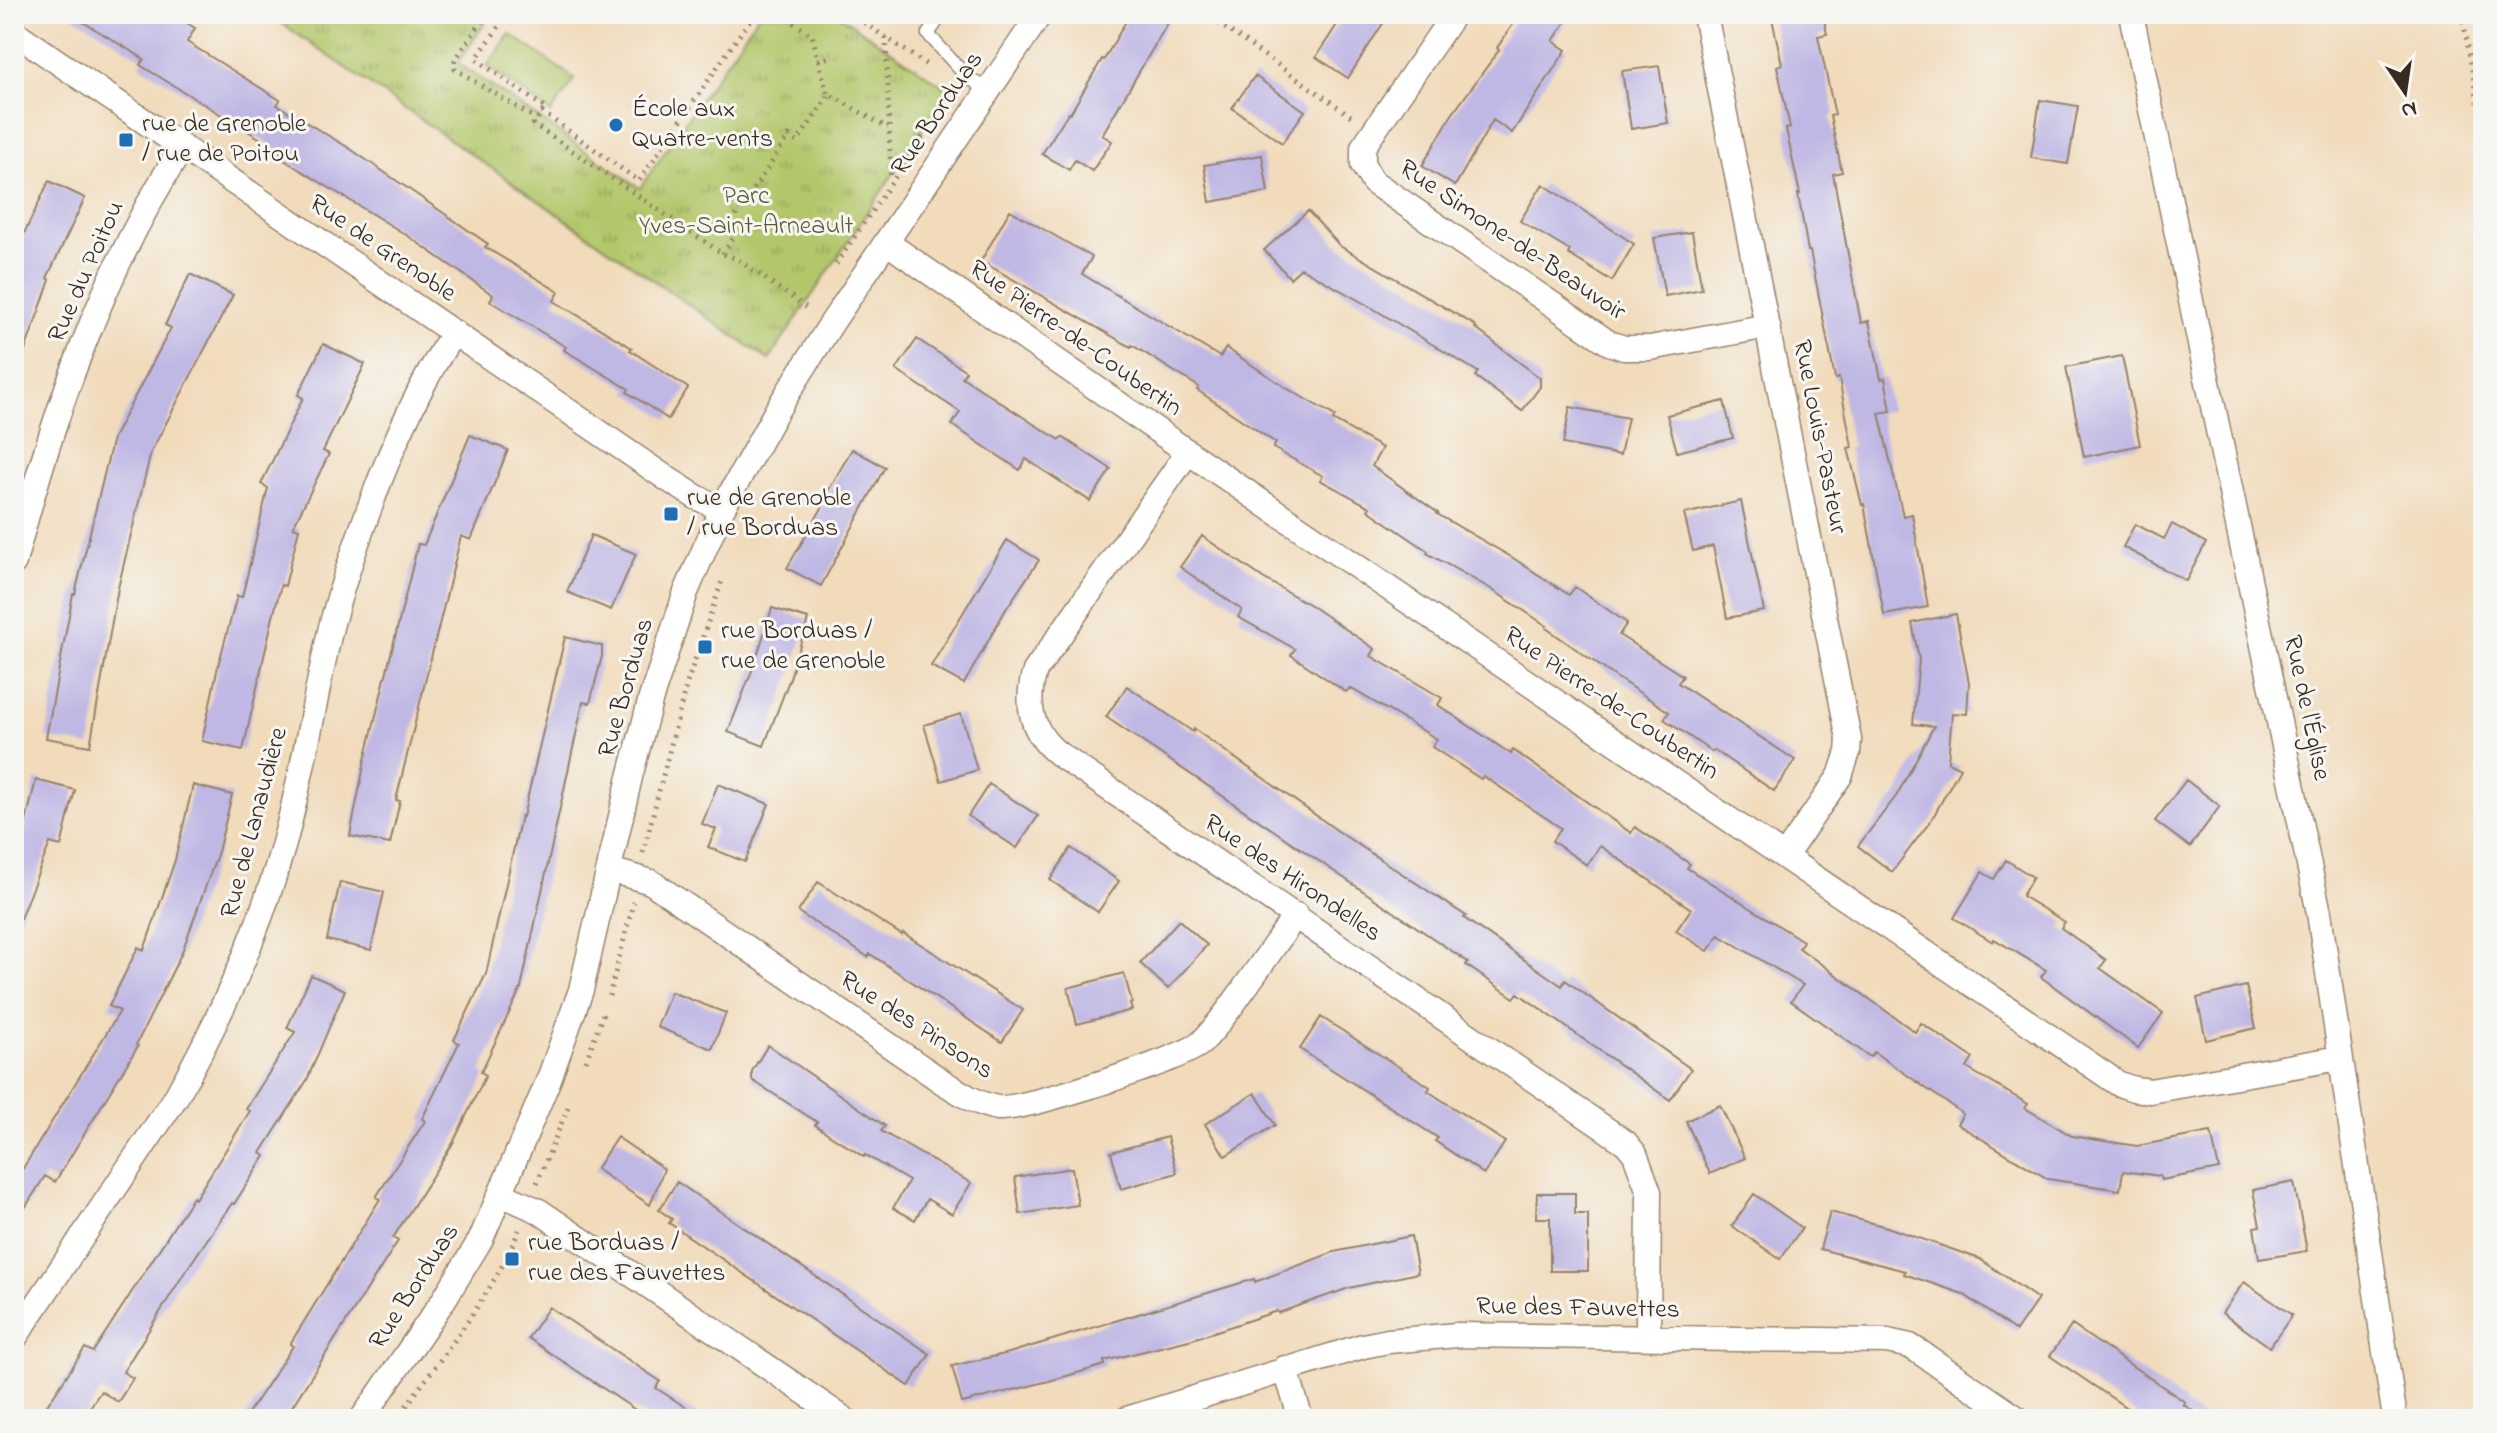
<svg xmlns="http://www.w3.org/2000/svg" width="2497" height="1433" font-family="'Indie Flower',sans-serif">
	<defs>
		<pattern id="park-tufts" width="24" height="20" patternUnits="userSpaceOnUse" patternTransform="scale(2)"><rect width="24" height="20" fill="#b3c76b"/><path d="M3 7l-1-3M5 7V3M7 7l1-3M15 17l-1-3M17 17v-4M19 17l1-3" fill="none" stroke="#93a257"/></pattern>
	</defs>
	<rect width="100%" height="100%" fill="#f6f6f2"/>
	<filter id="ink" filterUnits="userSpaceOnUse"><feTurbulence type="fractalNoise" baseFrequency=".0125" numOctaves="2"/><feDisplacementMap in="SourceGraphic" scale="16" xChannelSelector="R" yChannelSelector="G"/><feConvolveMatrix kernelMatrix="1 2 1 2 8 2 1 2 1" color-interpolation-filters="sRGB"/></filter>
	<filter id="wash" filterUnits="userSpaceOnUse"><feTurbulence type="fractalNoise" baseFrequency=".006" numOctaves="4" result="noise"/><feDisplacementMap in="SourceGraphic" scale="32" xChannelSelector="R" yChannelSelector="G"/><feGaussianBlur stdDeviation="1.8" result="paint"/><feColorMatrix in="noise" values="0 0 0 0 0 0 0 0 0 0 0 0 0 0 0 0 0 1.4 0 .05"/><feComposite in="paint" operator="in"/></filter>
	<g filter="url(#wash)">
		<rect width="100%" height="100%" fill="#f1dbbb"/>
		<path fill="#b3c76b" stroke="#777844" stroke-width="2" d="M510,34L575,79L551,113L487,66Z"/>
		<path fill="url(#park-tufts)" stroke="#777844" stroke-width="2" d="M268,14H491L458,63L640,188L759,14H837L949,90L769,360Z"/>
		<g id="blocks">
			<path fill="#bfb7e4" d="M70,14H172L195,28L187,42L280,100L277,105L349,148L416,194L488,244L485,247L559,292L554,301L632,348L630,350L688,388L668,419L627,392L629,389L564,350L566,347L490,301L493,295L408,236L279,157L282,152L140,65L144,59Z
				M1130,14H1173L1102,135L1112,141L1092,171L1075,160L1069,170L1042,154L1068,113L1070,114L1102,59L1104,60Z
				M1344,14H1389L1348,78L1316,57Z
				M1520,14H1571L1553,41L1566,50L1512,133L1493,120L1455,186L1422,166L1451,116L1499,50L1497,48Z
				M1771,14H1823L1827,34L1818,36L1835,115L1830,116L1842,172L1833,174L1861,323L1869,321L1881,379L1885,378L1891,411L1879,413L1903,516L1912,514L1928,607L1884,615L1864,504L1862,505L1848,448L1852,447L1839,378L1835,379L1810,251H1808L1798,194H1800L1786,129L1790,128L1777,66L1782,64Z
				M1659,66L1668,123L1631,129L1622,71Z
				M1255,76L1305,111L1282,143L1232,108Z
				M2040,100L2078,106L2068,164L2031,158Z
				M1262,155L1268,192L1210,202L1204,165Z
				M49,181L85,198L47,278L50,280L17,373L14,372V255Z
				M1543,184L1634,244L1612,281L1568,254L1570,251L1520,221Z
				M1010,210L1092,257L1082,274L1220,357L1226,348L1288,389L1335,416L1333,420L1382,448L1372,466L1438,513L1437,514L1513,558L1569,595L1575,587L1627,623L1619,635L1683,676L1678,683L1795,760L1774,791L1714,750L1712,752L1664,719L1669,712L1613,675L1546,628L1547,626L1491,589L1427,553L1428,551L1368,510L1370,507L1320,480L1323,476L1273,448L1276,443L1197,390L1199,387L1132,345L1131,347L981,261Z
				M1308,211L1340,246L1476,326L1475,328L1540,378V387L1522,411L1475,376L1478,372L1374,309L1301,268L1290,278L1264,250Z
				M1692,232L1702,289L1665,296L1654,238Z
				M190,274L233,295L151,452L118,588L90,746L46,738L73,594H75L113,438L171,328L165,325Z
				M917,339L966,371L962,377L1032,423L1060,440L1062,437L1111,469L1090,501L1026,459L1020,470L952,425L960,412L896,370Z
				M323,344L365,364L323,451L329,454L293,527L299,529L285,586L281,585L272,621L243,750L202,741L218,666L237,596L242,597L268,488L261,484L303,398L298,395Z
				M2122,356L2140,445L2084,457L2066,367Z
				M1724,401L1733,438L1677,452L1667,415Z
				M1570,407L1628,418L1620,455L1563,444Z
				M470,435L508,450L471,540L461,536L396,800L400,801L390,844L350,836L365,760L418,544L424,545Z
				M852,449L885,467L821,586L787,568L826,501L823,500Z
				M1741,501L1764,611L1727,618L1713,546L1693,551L1684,514Z
				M2135,524L2164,539L2172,524L2206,543L2186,581L2123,547Z
				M591,535L636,554L611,610L567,592Z
				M1202,536L1263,578L1310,605L1375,649L1371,656L1442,698L1438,705L1511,754L1513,750L1631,833L1635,827L1690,864L1687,868L1803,941L1799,948L1915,1032L1921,1023L1973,1058L1967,1068L2028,1104L2025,1108L2072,1136L2137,1146L2211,1132L2219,1169L2161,1180L2160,1176L2123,1171L2120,1190L2048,1179L1957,1124L1963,1114L1874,1052L1870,1057L1791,1001L1803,985L1719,935L1708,951L1676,931L1691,909L1600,846L1587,865L1552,841L1561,828L1483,776L1481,779L1432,747L1437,739L1350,688L1346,692L1291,655L1295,649L1238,617L1242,610L1180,567Z
				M1007,540L1039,560L1006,609L964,684L931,666Z
				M772,608L808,619L790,678L764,746L728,732L755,663Z
				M1956,614L1969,683L1967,714L1952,713L1948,762L1960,768L1932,819L1892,872L1858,846L1897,795L1934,726L1913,724L1919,659L1912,623Z
				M565,637L602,646V656L590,703L583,702L521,988L481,1072L486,1075L453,1143L393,1238L398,1241L284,1419H244L293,1346L290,1344L380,1199L376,1197L425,1121L422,1119L459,1043L454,1040L486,974L521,816L523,817Z
				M1127,686L1193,732L1194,729L1345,836L1466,916L1464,918L1562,986L1565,980L1691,1069L1670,1100L1518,993L1514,998L1466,965L1468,962L1106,717Z
				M961,714L977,770L941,781L924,725Z
				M36,780L75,790L61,846L50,843L15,931L14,848L19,850Z
				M2186,780L2220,806L2190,847L2155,821Z
				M718,784L769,804L745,862L708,847L716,829L702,824Z
				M989,784L1038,816L1017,848L968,816Z
				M193,785L232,795L218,852L182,952L136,1045L138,1046L55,1182L45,1176L14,1225V1183L120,1011L109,1006L138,947L144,950L175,860Z
				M1071,848L1119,881L1098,912L1050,880Z
				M2006,860L2033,877L2022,896L2065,922L2061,928L2106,960L2100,968L2163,1013L2138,1048L2041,977L2046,970L1994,939L1993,942L1954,918L1982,872L1994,879Z
				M340,882L384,892L371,950L327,940Z
				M818,882L902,935L903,933L1023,1010L1002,1042L870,954L868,957L798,912Z
				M1179,920L1207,945L1168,989L1140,963Z
				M1124,973L1132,1003L1130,1004L1132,1010L1077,1024L1068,988Z
				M311,975L345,990L307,1080L261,1153L265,1156L234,1204L232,1203L183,1275L123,1372L133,1378L118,1402L101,1391L82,1419H38L85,1348L93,1352L193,1197L195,1199L250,1111L246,1109L295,1032L287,1028Z
				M2246,986L2256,1028L2206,1040L2197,998Z
				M671,992L726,1013L712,1049L657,1027Z
				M1321,1017L1430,1087L1428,1091L1505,1142L1484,1174L1435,1141L1438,1138L1300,1049Z
				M768,1045L885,1126L881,1131L971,1183L952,1214L927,1199L915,1220L893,1208L909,1181L865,1155L864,1157L815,1125L817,1122L752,1080V1071Z
				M1255,1093L1275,1125L1225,1156L1205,1124Z
				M1720,1105L1745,1158L1710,1174L1686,1121Z
				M617,1137L664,1169L650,1205L596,1169Z
				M1167,1137L1177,1173L1121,1189L1111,1152Z
				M1072,1168L1078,1205L1020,1214L1015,1177Z
				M677,1182L930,1354L909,1386L669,1223L672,1219L659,1210Z
				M2294,1182L2307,1251L2259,1259L2254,1227L2260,1226L2253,1190Z
				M1537,1193H1575V1214H1588V1271H1550V1218H1536Z
				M1754,1194L1802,1228L1780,1259L1732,1226Z
				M1830,1212L1887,1227L1980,1259L2038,1299L2016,1331L1963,1294L1904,1274L1905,1271L1820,1249Z
				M1411,1236L1418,1273L1349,1288L1278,1313L1277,1311L1193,1339L1104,1361L1105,1365L1049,1381L962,1403L952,1366L1009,1353L1254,1279L1255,1282L1334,1252Z
				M2244,1282L2292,1315L2270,1347L2222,1313Z
				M549,1307L660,1381L656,1388L704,1419H649L528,1338Z
				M2072,1325L2185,1402L2183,1404L2205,1419H2143L2050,1356Z"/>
		</g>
	</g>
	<g filter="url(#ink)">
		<use href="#blocks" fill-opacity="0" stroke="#96826c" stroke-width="2"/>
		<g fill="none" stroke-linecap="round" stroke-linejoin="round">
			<defs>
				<path id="lane" d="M942,14L928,34L965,75L988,91"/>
				<path id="street" d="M1454,14L1363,147V165L1373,182L1609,343L1624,348H1650L1768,326
					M1705,14L1849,739L1848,752L1840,776L1785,856
					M2131,14L2319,913L2395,1419
					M14,32L666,478L696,497L722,509
					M886,242L1188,452L2119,1084L2134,1089L2150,1091L2340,1058
					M1188,452L1035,671C1025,703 1031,732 1057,753L1626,1143L1635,1154L1649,1192L1648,1337
					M14,562C52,419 101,273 182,148
					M610,870L651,882L943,1082C959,1092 978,1105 998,1108C1022,1111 1183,1059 1201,1043C1217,1027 1230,1008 1243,990C1261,965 1278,940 1296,915
					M501,1194L539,1211L844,1419
					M14,1339L176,1097C221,1017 258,935 283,847C303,775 314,700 331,627C341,588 354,550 368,512C391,448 417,388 454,332
					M1285,1368L1301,1419
					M362,1419L443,1301L481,1239L549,1079L581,990L630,777L651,698L686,592L722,509L777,410L831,324L1040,14
					M1127,1419L1363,1346L1388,1341L1457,1335L1887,1341L1910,1346L1921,1353L2018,1419"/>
			</defs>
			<use href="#lane" stroke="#96826c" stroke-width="15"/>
			<use href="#street" stroke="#96826c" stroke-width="27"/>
			<path stroke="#96826c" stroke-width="5" stroke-dasharray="2 6" stroke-linecap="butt" d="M487,14L455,60V69L536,119
				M508,14L476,59L545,108L542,112
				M754,14L639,181L542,112L533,124L723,254L737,259L807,308
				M780,14L812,35L827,93L888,128
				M851,14L927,65
				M1205,14L1354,118
				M2462,14L2483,130
				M886,37L891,179
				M818,60L830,57
				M723,254L735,235L727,229L789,136L797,142L830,94
				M836,264L936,117
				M643,853L686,686L723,578
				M609,996L634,902
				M586,1061L603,1014
				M537,1183L568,1107
				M397,1419C438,1361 493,1295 519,1230"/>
			<use href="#lane" stroke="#fff" stroke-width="12"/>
			<use href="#street" stroke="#fff" stroke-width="24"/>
		</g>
	</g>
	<g fill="#1f6fb2" stroke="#f6f6f2" stroke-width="3">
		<circle cx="616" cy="125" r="8"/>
		<rect x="118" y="132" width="16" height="16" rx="4"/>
		<rect x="663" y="506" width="16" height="16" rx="4"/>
		<rect x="697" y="639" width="16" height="16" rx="4"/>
		<rect x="504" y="1251" width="16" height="16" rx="4"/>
	</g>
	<g text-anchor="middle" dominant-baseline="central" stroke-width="6" stroke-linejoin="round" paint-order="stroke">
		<g font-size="26" fill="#3b2a1e" stroke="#f6f6f2" text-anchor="start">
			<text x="632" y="110">École aux<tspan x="632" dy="30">Quatre-vents</tspan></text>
			<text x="142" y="125">rue de Grenoble<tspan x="142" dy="30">/ rue de Poitou</tspan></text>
			<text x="687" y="499">rue de Grenoble<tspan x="687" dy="30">/ rue Borduas</tspan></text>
			<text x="721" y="632">rue Borduas /<tspan x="721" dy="30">rue de Grenoble</tspan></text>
			<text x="528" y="1244">rue Borduas /<tspan x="528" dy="30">rue des Fauvettes</tspan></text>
		</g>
		<g font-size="26" fill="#3b2a1e" stroke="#f6f6f2">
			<text transform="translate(938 114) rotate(-56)">Rue Borduas</text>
			<text transform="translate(1512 241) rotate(34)">Rue Simone-de-Beauvoir</text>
			<text transform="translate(382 249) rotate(34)">Rue de Grenoble</text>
			<text transform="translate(87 272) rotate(-66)">Rue du Poitou</text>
			<text transform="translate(1075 339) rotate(35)">Rue Pierre-de-Coubertin</text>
			<text transform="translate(1819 437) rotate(79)">Rue Louis-Pasteur</text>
			<text transform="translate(627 688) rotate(-74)">Rue Borduas</text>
			<text transform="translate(1611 704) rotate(34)">Rue Pierre-de-Coubertin</text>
			<text transform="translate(2306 708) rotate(78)">Rue de l'Église</text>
			<text transform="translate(255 823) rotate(-75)">Rue de Lanaudière</text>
			<text transform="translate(1292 879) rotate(34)">Rue des Hirondelles</text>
			<text transform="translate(916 1026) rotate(33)">Rue des Pinsons</text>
			<text transform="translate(415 1287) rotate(-57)">Rue Borduas</text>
			<text transform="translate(1578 1309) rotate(1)">Rue des Fauvettes</text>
		</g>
		<g font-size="26" fill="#5f5935" stroke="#f6f6f2">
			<text x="746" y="197">Parc<tspan x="746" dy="30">Yves-Saint-Arneault</tspan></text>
		</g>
	</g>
	<rect width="2497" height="1433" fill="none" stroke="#f6f6f2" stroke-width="48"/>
	<g transform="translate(2405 92) rotate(167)" stroke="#f6f6f2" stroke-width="6" paint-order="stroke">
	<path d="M0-6L14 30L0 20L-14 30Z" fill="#3b2a1e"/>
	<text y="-12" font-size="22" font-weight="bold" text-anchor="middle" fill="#3b2a1e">N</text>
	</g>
</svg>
